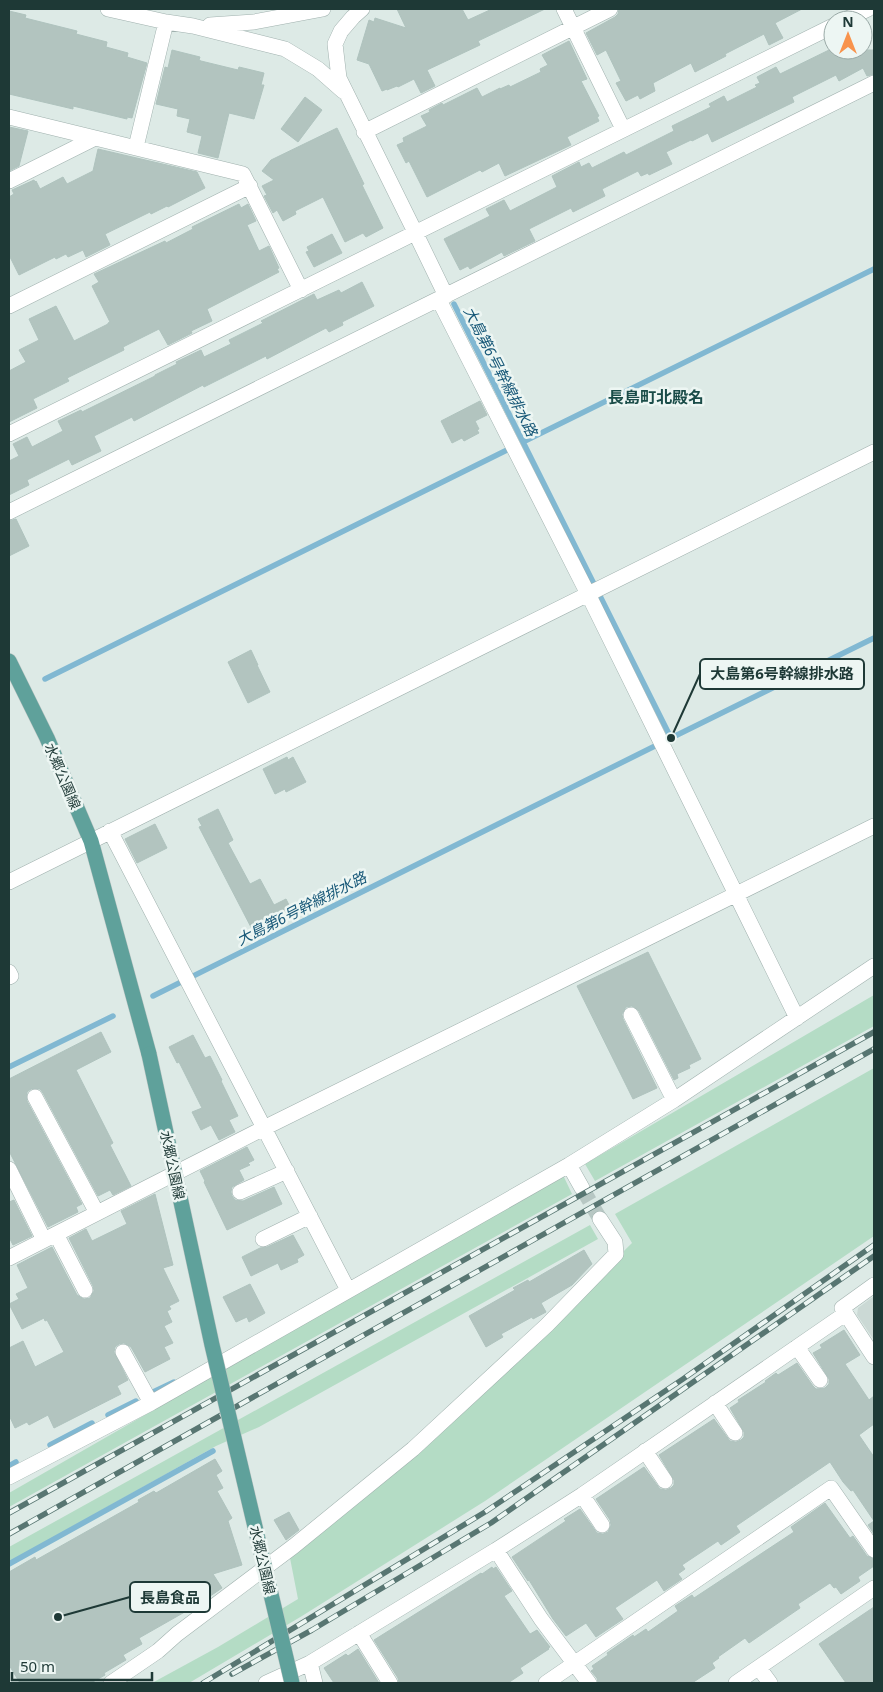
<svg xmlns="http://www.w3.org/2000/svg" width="883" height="1692" font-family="'Noto Sans','Noto Sans JP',sans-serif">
	<rect width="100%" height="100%" fill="#ddeae6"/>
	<path fill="#cbd9d5" d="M874,1296V1340L857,1315L858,1308Z"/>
	<path fill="#b4dcc5" d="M874,995V1026L595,1181L585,1164Z
		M874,1068V1236L485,1501L302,1616L189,1683H152L218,1647L298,1599L290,1558L472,1401L632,1243L615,1214Z
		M563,1175L572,1194L9,1507V1493Z
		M590,1225L598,1239L259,1427L216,1446L9,1562V1547Z"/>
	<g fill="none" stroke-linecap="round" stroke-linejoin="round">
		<path stroke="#81b8d2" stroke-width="5.5" d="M523,442L874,269
			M45,679L507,450
			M671,738L874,638
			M153,996L671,738L454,304
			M9,1067L113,1016
			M153,1392L174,1382
			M108,1415L136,1401
			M50,1445L92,1423
			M9,1466L16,1462
			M9,1564L213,1451"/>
	</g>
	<path fill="#b2c4bf" stroke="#afc3be" d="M397,9H462L468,20L492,9H545L478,41L480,45L427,70L435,86L421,93L414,79L398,87L397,86L387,90V89L382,91L369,64L357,60L369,20L374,22L375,18L406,28Z
		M619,9H802L775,23L783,38L769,45L764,34L725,54L726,56L695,72L691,63L653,83L655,91L640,99L638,95L626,101L616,83L621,81L606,50L597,55L586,33L615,17L618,14Z
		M9,11L26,15L25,18L77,31L76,34L107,42L106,47L128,53L127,57L147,63L132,118L127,117V119L73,106V109L9,94Z
		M569,41L587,79L581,81L599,116L597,117L599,121L567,137L571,145L505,176L499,163L482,172L480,170L427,197L409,161L406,163L397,145L404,142L403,138L427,126L421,116L430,112L429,110L442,103L443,105L477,88L482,97L500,88V89L509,85L510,87L541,72L540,69L548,65L542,55Z
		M172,50L200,57L199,60L201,61L238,70L239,67L264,73L261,85H264L254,119L229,113L218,158L198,153L202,136L187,132L190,119L177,116L178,109L156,104L165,67L168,68Z
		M829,50H874V74L867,76L863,68L839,81L836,75L792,97L794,102L712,142L708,133L692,141L691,140L666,152L672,164L649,175L648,173L641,176L638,171L602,189L605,196L573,212L571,208L529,229L535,241L504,256L502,252L470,269L468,266L460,270L444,239L490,216L486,209L504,200L510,211L557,187L552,176L579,162L581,167L589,163L592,168L624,152L626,155L674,131L672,126L711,107L709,104L724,96L727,102L757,87L755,85L760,83L757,77L776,67L780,74Z
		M305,97L322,110L298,142L281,129Z
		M9,127L28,131L19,166L9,171Z
		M337,128L364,184L362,185L383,228L366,237L363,233L345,242L323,197L295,211L296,214L283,221L277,210L273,213L264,196L267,195L262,186L274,180L262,171L271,160Z
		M98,149L197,172L205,188L168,207L167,206L151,214L150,212L105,234L110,245L86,257L83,250L68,257L66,254L56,259L55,257L19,275L9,255V197L14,194L12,190L34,180L35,182L36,181L40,189L63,177L67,184L93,171Z
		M239,204L241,208L248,204L256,221L247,225L259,251L269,246L279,268L277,269L279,272L207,309L212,321L191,331L192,333L168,345L159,329L123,347L124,350L67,378L69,381L33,399L37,408L9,422V371L26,362L19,350L39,340L29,319L56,306L74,341L108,324V323L110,322L92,286L99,282L94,274L165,241L166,243L193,229L192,227Z
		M332,234L342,253L314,267L306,252L309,251L307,247Z
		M362,282L374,306L342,322L343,325L329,332L326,328L267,359L266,356L204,387L203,385L134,421L132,417L94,436L101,451L72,465L69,459L27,480L29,485L9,495V461L19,456L13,444L27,437L32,447L63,431L58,421L81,410L82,412L155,376V375L177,364L176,362L201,350L204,357L231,344L229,340L263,323L261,321L314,294L317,300L339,290L341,293Z
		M480,401L487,415L475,421L479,429L477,430L479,433L464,441L462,438L452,443L441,421Z
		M16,519L29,546L9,556V521Z
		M251,650L258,665H257L270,692L248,703L228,662Z
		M287,757L288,760L293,757L306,782L286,792L285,789L275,794L263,769Z
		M218,809L233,840L228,843L250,884L260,879L274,905L286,899L293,913L254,933L199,827L202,826L198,819Z
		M155,824L167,848L137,863L125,839Z
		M648,952L701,1059L689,1065L690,1068L677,1074L678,1078L674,1080L639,1011L632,1006L626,1007L622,1014L623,1019L657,1088L633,1099L577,986Z
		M101,1032L111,1052L76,1070L113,1143L110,1145L131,1186L113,1195L110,1190L98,1196L43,1093L40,1089H31L27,1092V1101L82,1204L76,1207L78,1212L48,1227L9,1151V1079Z
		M193,1035L205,1058L210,1056L222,1080L221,1081L238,1116L229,1120L235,1132L219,1140L211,1125L201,1130L192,1112L202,1108L179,1062L177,1063L169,1047Z
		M247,1147L254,1160L248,1163L250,1165L239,1170L244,1180L232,1187L231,1192L232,1196L235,1200L243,1201L274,1187L282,1204L227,1230L204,1182L205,1181L200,1171Z
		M155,1194L173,1265L163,1268L179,1301L169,1306L171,1309L167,1311L172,1322L164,1326L173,1343L164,1347L170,1359L145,1372L131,1347L124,1343L119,1344L115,1347L114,1352L128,1380L117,1386L121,1394L54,1428L48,1415L29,1425L27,1422L15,1428L9,1415V1348L23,1341L35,1367L64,1352L47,1320L45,1321L44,1318L22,1329L9,1304L19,1299L16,1294L28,1288L17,1265L52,1247L77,1295L84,1299L90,1298L94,1291L93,1286L69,1238L86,1229L92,1241L127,1224L121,1211Z
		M14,1200L32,1236L13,1245L9,1237V1202Z
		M293,1235L304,1255L297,1259L298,1262L281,1270L278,1263L251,1276L242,1257L260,1248L267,1247Z
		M584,1250L592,1264L572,1285L541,1303L546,1312L533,1319L532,1317L501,1334L503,1337L486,1347L469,1316L515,1290L513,1288L528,1280L529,1282Z
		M250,1284L265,1313L249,1322L247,1317L236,1322L223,1297Z
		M844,1330L860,1355L845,1364L869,1400L874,1396V1424L859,1435L874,1457V1534L868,1525L874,1521L853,1490L851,1491L843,1482L830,1462L736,1526L740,1532L721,1545L718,1541L682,1565L685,1569L678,1574L682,1579L664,1591L657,1580L615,1608L623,1619L596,1637L586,1623L566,1636L553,1619L529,1580L528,1581L512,1557L566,1521L564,1519L580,1509L597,1533L603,1534L608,1532L611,1525L610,1520L596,1499L644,1467L660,1489L666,1490L671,1488L674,1485V1480L659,1455L714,1419L730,1441L736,1442L741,1440L744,1437V1432L730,1408L739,1402L738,1400L766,1382L765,1381L776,1373L778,1375L797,1363L813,1386L816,1389L825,1388L829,1384V1379L813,1353L822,1348L820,1345Z
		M215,1459L222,1471L216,1475L223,1488L217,1491L232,1518L228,1521L242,1565L213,1574L222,1588L197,1605L139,1638L142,1644L123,1655L126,1660L104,1673L105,1675L91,1683H20L9,1665V1572L35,1557L36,1560L139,1502L138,1500L154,1491L156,1493Z
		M825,1503L850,1538L853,1536L867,1556L874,1559V1566L858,1577L860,1581L841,1594L836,1587L834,1588L830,1583L798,1604L800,1608L749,1643L745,1638L718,1657L719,1658L712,1663L715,1668L692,1683H598L597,1678L591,1671L594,1669L592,1666L608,1655L607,1653L633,1635L634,1637L646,1629L648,1632L678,1611L675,1606L692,1595L694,1598L794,1532L791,1527Z
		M289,1512L299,1530L286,1540L274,1520Z
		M492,1567L493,1569L496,1567L512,1591L504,1596L530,1634L537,1630L550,1647L548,1648L549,1649L520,1668L523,1673L508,1683H399L398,1678L374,1640L481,1573L482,1574Z
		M874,1607V1683H846L819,1644Z
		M358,1649L379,1683H334L324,1668L346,1654L348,1656Z"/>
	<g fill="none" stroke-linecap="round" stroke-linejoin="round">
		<path stroke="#b7c7c3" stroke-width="15" stroke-dasharray="15 8" stroke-linecap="butt" d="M582,1188L600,1219"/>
		<defs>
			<path id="minor" d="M108,9L166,22L193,26L285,49L318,69L343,91
				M362,9L353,17L341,31L335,44L339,78L415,232L446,296
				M564,9L623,129
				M845,20L868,9
				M210,25L254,22L323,9
				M9,117L243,174L301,290
				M364,132L610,9
				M136,147L166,22
				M9,181L95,138
				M439,300L588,594L797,1018
				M9,306L250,186
				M9,434L833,26
				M9,512L874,83
				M110,831L348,1290
				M9,882L874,452
				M9,972L11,976L9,977
				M631,1015L674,1100
				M35,1097L97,1213
				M569,1165L582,1188
				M9,1169L44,1240
				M240,1192L287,1171
				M56,1234L85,1290
				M263,1239L310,1216
				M9,1258L264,1128L874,826
				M874,1285L842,1308L874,1357
				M797,1347L820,1380
				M123,1352L151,1403
				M715,1403L735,1433
				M645,1451L665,1481
				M9,1477L151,1403L569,1165L674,1100L874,966
				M582,1495L602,1525
				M496,1550L541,1619L589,1683
				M359,1633L390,1683
				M759,1668L770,1683
				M111,1683L158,1651L177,1634L294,1546L413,1449L547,1325L616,1254L615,1242L600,1219
				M266,1683L310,1663
				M315,1683L310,1663L496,1550L582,1495L845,1314
				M546,1683L831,1488L874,1550
				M736,1683L874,1588"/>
			<path id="major" d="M9,661L47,738L91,841L149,1054"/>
		</defs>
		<use href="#minor" stroke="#a0b1ae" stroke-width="16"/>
		<use href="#major" stroke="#bcc4c3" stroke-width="16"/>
		<use href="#minor" stroke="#fff" stroke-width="15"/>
		<use href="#major" stroke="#5fa19b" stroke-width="15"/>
		<defs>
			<path id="rail" d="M9,1513L874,1032
				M9,1534L874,1049
				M232,1674L312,1630L491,1523L874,1256
				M203,1683L485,1512L683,1379L874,1245"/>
		</defs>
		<use href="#rail" stroke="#587672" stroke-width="5.5"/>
		<use href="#rail" stroke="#edf6f3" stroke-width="4" stroke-dasharray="11" stroke-linecap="butt"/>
		<defs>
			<path id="major-bridge" d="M149,1054L212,1345L292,1683"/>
		</defs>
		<use href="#major-bridge" stroke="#bcc4c3" stroke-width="16" stroke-linecap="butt"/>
		<use href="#major-bridge" stroke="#5fa19b" stroke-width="15"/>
	</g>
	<g text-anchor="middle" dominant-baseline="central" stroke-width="5" stroke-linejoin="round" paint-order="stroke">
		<g font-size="14" fill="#1e3936" stroke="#edf6f3">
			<text transform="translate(63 776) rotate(67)">水郷公園線</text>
			<text transform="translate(173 1165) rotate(78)">水郷公園線</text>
			<text transform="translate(263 1560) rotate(77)">水郷公園線</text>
		</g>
		<g font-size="15" font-style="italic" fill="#165777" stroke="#edf6f3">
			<text transform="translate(501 371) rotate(63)">大島第6号幹線排水路</text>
			<text transform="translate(301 908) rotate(-27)">大島第6号幹線排水路</text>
		</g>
		<g font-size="16" font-weight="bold" fill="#1a4c48" stroke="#edf6f3">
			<text x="656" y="397">長島町北殿名</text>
		</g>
	</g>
	<path fill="none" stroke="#1e3936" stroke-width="2" d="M671 738L700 674M58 1617L130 1597"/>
	<g fill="#1e3936" stroke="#edf6f3" stroke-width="2">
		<circle cx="671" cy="738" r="5"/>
		<circle cx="58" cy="1617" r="5"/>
	</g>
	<g fill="#edf6f3" stroke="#1e3936" stroke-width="2">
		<rect x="700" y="659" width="164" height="30" rx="5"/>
		<rect x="130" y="1582" width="80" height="30" rx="5"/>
	</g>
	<g font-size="15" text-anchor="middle" font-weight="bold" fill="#1e3936">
		<text x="782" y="679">大島第6号幹線排水路</text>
		<text x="170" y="1603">長島食品</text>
	</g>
	<rect width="883" height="1692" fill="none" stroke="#1e3936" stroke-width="20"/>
	<g transform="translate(848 35)"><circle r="24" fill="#edf6f3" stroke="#9aaaa7"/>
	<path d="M0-4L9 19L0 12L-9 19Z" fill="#f8934c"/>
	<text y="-8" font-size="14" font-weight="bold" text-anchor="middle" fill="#1e3936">N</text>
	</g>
	<path d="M12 1672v8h140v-8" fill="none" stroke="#1e3936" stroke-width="2.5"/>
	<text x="20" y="1672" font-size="15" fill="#1e3936" stroke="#edf6f3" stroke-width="4" paint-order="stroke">50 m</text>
</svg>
